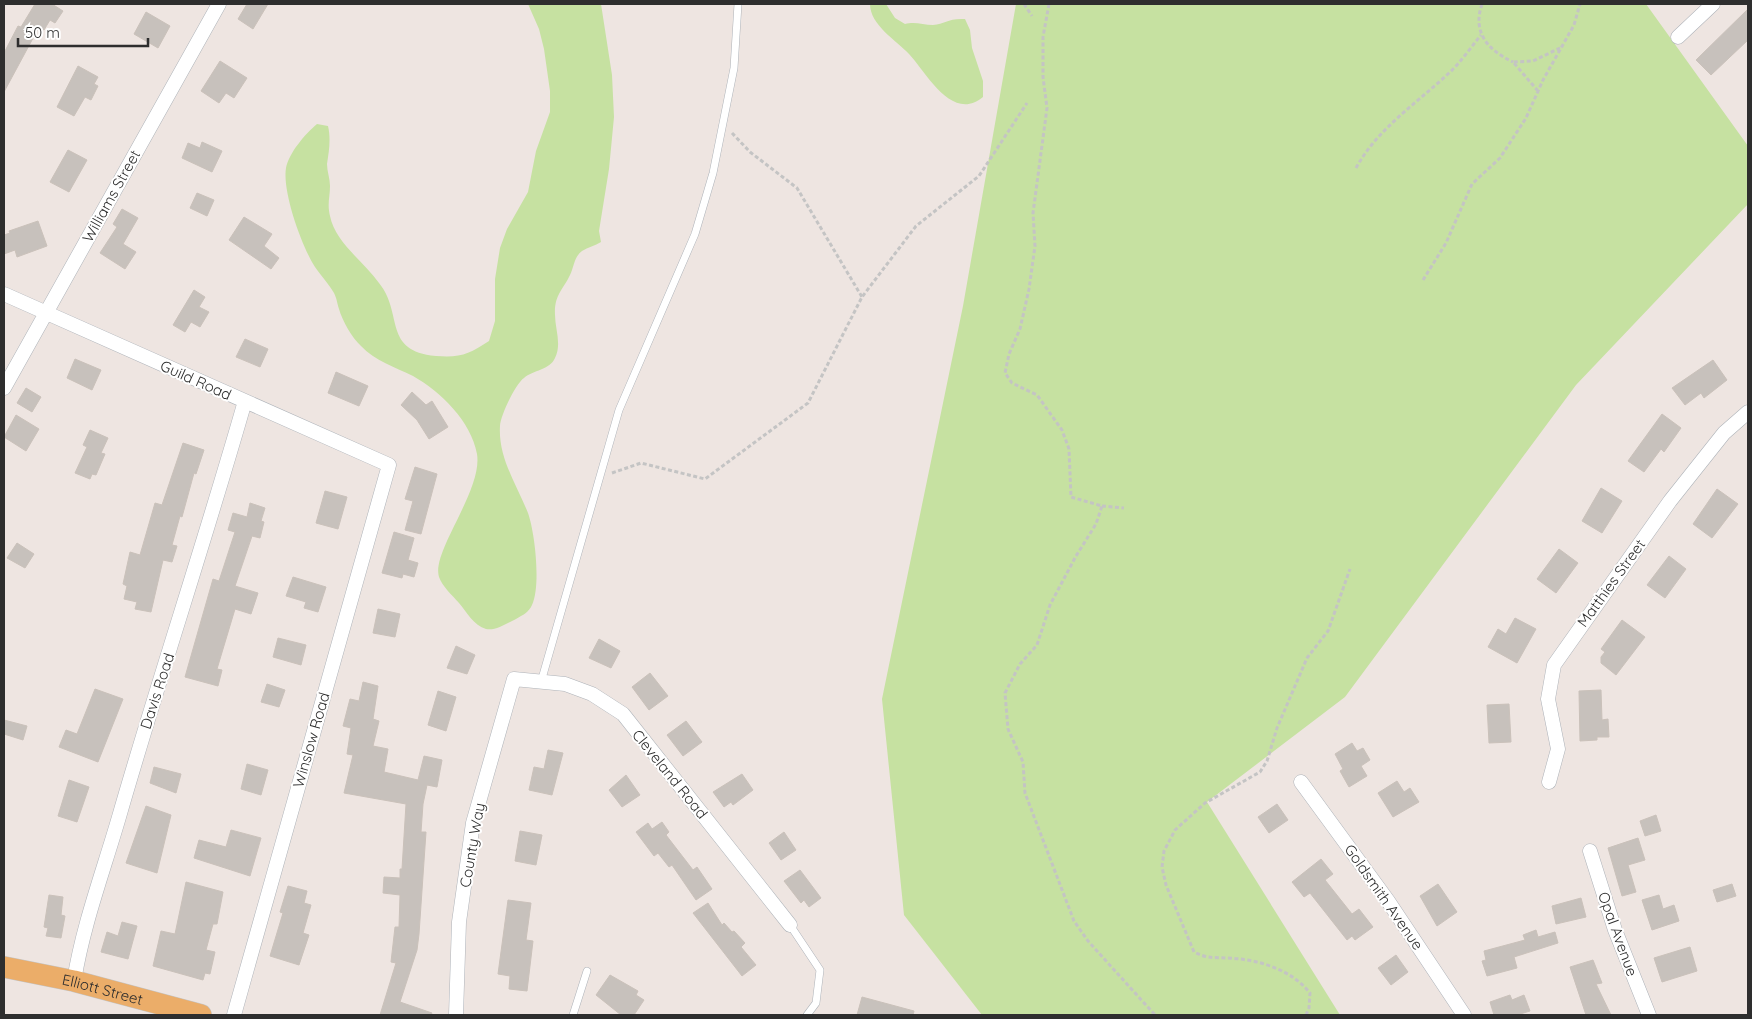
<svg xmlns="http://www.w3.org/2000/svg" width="1752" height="1019" font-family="Quicksand,sans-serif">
	<rect width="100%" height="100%" fill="#eee5e1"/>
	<path fill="#c6e1a1" d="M528,4H601L612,75L614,117L609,169L599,231L601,242C595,246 588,247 582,251C574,257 574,267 570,275C563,290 554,295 555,315C555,329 562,344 555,358C550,370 533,370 524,378C516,383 500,416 500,426C498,458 517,485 528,513C535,533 541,586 532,605C529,612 523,615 516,619C507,623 496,631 486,629C474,626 466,611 459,603C452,595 442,586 439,577C431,552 483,490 477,454C471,421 441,392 413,376C395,367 375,361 361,346C352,338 342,320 339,309C337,303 337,299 334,293C329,284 321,276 315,267C302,247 282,192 286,168C289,153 305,134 317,124L328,126C331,139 329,151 327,164C327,171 330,179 330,186C330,197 327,204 330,216C335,242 364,262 379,283C404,314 382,351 436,356C461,358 469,354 489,341L495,321V279L500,248L507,229L528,192L536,151L550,112V91L544,49L539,29Z
		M870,4H886L895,18L905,24C915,21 923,25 933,25C945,24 948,18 965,19L970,30L972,48L983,81V97C952,123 926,72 909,54C896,40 870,25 870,4Z
		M1016,4H1646L1748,146V204L1576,385L1345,697L1207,802L1340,1015H982L904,915L882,699L963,306Z"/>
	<path fill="#c7c1bc" stroke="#cac1ba" d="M35,4H52L63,11L55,23L50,20L44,30L39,27L4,92V53L18,26L21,27Z
		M247,4H268L253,29L238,19Z
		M1748,9V40L1711,75L1696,60Z
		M146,12L170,26L158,48L134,34Z
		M220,61L247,78L234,98L226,93L219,103L201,91Z
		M78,66L98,77L94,84L98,86L91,100L85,97L74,116L57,107Z
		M202,142L222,151L212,172L182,158L188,143L200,148Z
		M68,150L87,160L69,192L50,182Z
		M197,193L214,200L207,216L190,208Z
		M122,209L138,218L123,244L136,252L125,269L100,253L117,227L113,224Z
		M244,217L272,234L264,246L279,258L271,269L229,240Z
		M38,221L47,246L17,257L15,250L4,254V235L10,233L9,231Z
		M194,290L205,297L199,307L209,312L200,327L191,322L185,332L173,325Z
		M245,339L268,349L260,367L236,357Z
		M75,359L101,370L92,390L67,378Z
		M1713,360L1727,380L1704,398L1701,393L1685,405L1672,388Z
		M336,372L368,386L359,406L328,393Z
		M26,388L41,397L32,412L17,403Z
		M412,392L426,405L432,401L448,427L429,439L417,420L401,405Z
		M1662,414L1681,428L1664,452L1661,449L1644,472L1628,461Z
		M16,415L39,429L26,451L4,437Z
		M90,430L108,438L101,453L105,454L96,475L92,474L90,479L75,473L87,447L83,445Z
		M183,443L204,450L196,474L194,473L182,517L180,516L172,545L177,546L172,562L163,560L151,612L135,609L137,602L124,599L127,586L123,584L130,552L140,555L155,503L162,505Z
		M415,467L437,474L421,534L405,530L413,501L405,499Z
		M1601,488L1622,501L1602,533L1582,521Z
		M1717,489L1738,504L1712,538L1693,524Z
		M325,491L347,497L338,529L316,523Z
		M250,503L265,508L261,521L264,522L260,538L252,536L235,586L258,593L251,614L235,609L217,669L222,670L218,686L185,677L213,579L219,581L235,532L228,530L233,513L247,517Z
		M394,532L414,538L408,560L418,563L414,577L403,574L402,578L382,573Z
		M17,543L34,554L25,568L7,558Z
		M1559,549L1578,563L1556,593L1537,579Z
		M1669,556L1686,569L1665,598L1647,585Z
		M293,577L326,587L318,612L304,608L306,602L286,596Z
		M378,609L400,614L395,637L373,633Z
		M1515,618L1536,629L1517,663L1488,647L1498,629L1506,634Z
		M1622,620L1645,637L1616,675L1601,663V657L1605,652L1601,649Z
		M278,638L306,645L301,665L273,657Z
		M599,639L620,651L611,668L589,658Z
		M456,646L475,655L467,674L447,668Z
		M650,673L668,696L649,710L632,687Z
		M363,682L378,686L373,719L379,721L373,746L388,749L384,772L418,780L424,756L442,760L437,787L427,785L423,804L421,832H426L419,934L417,950L400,1002L432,1013L431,1015H380L396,963L391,962L395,927H399L400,895L383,893L384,877L400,878V869H402L406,804L344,793L353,755L347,754L351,728L343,726L350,699L359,701Z
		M267,684L285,690L279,707L261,702Z
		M95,689L123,699L98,762L59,747L66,730L77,734Z
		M1601,690L1602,720L1608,719L1609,737H1597V740L1580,741L1579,691Z
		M438,691L456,697L446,731L428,725Z
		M1509,704L1511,742L1489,743L1487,705Z
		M4,720L27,726L23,740L4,734Z
		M686,721L702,742L683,756L667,735Z
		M1352,743L1357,751L1363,748L1370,760L1361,766L1367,776L1349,787L1340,771L1343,769L1335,754Z
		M548,750L563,753L552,795L529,790L534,767L544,769Z
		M247,764L268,770L261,795L241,789Z
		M154,767L181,774L176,793L150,783Z
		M742,774L753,790L733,805L731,802L724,807L713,792Z
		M626,775L640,795L622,807L609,790Z
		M69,780L89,787L77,822L58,816Z
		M1397,781L1404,792L1410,788L1419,802L1393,817L1378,793Z
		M1277,804L1288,820L1269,833L1258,817Z
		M146,806L171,815L157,873L126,863Z
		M1656,815L1661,831L1645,836L1640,821Z
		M662,822L669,832L666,835L693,870L697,867L712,889L696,900L672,865L669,867L658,853L654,856L636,832L648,823L652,829Z
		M231,830L261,838L250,876L194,858L199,840L226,847Z
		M520,831L542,835L536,865L515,861Z
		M784,832L796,850L781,860L769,843Z
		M1638,838L1645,860L1628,865L1636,892L1622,896L1608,848Z
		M1321,859L1333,874L1325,880L1352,914L1359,909L1373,927L1355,940L1352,936L1347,940L1310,893L1304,897L1292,882Z
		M800,870L821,898L809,907L804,900L801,903L784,881Z
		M186,882L223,892L217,924H213L206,950L215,952L210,974L205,973L203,980L153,966L161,931L175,934Z
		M1438,884L1457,912L1437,926L1420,896Z
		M1732,884L1736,896L1717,902L1713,890Z
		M288,886L307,891L304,903L311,905L303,933L309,935L299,965L270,956L283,913L280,912Z
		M49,895L63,897L61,915L65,916L61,938L46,936L48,928L44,927Z
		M1659,895L1663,909L1674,905L1679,921L1652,930L1642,900Z
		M1581,898L1586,917L1556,924L1552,906Z
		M508,900L531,903L526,940L533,941L527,991L509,989L510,976L498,974Z
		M708,903L722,925L724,923L732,932L734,931L745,943L741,947L756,965L742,976L693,913Z
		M122,922L137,926L128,959L101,952L107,932L118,936Z
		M1536,930L1538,937L1555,932L1558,943L1514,957L1517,968L1487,976L1482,961L1486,960L1484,951L1525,940L1523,935Z
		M1690,947L1697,971L1662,982L1654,958Z
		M1396,955L1408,972L1391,985L1378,968Z
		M1593,960L1602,983L1596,984L1611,1015H1586L1570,967Z
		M610,975L638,991L636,995L644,1000L634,1015H621L596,995Z
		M1510,995L1512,1000L1524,995L1530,1011L1517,1015H1494L1490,1002Z
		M862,997L914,1011L913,1015H857Z"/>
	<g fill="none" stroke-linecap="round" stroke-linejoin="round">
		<defs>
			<path id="lane" d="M541,682L619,410L695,234L713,173L734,68L738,4
				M790,925L820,970L816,1003L807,1015
				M573,1015L587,971"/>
			<path id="street" d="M1678,37L1713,4
				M4,294L389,465L234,1015
				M4,388L219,4
				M1301,782L1388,901L1464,1015
				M1549,782L1558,749L1548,699L1554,665L1670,501L1724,433L1748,412
				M1590,851L1615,930L1649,1015
				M74,981C83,925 103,872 119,817C159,678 205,541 245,401
				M456,1015L459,922L473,823L514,679L565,684L592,694L623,714L790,925"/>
			<g id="primary">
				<path id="s1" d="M4,967L74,981L201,1015"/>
			</g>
		</defs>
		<use href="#lane" stroke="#aeb3b9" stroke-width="8"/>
		<use href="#street" stroke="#aeb3b9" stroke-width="15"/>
		<use href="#primary" stroke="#c4c4c4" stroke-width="22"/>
		<path stroke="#c4c4c4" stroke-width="3" stroke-dasharray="4 2.5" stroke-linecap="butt" d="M1024,4L1032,16
			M1049,4L1043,37V77L1047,108L1033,213L1035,246L1029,289L1020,329L1009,354L1005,373L1012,383L1037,395L1062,430L1069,449L1071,497L1102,506L1096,524L1076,556L1050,605L1037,645L1020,664L1005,693L1008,729L1023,762L1025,793L1074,921L1088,941L1155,1015
			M1482,4C1472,33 1488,50 1513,62
			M1538,91L1513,62L1533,61L1560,48
			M732,133L750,152L797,188L862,297
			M1356,168C1378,128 1416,104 1449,73C1461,62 1471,47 1481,35
			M1423,280L1446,243L1472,184L1500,158L1526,118L1543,80L1574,25L1580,4
			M612,473L641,463L705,479L808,403L862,297L916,226L979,176L1027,103
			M1102,506L1124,508
			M1306,1015L1309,1008L1310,993C1291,969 1257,959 1227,958C1212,957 1208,959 1194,952L1166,885L1162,867L1164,851L1175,830L1205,803L1260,772L1267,761L1277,728L1307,658L1328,631L1350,569"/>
		<use href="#lane" stroke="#fff" stroke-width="7"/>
		<use href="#street" stroke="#fff" stroke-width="14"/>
		<use href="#primary" stroke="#ebad69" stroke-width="21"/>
	</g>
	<g text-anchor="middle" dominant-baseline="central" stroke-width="4" stroke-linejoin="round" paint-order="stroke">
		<g font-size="15" fill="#2e2e2e" stroke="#fff">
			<text transform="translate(111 196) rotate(-61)">Williams Street</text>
			<text transform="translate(196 380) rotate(24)">Guild Road</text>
			<text transform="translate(1611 583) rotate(-54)">Matthies Street</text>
			<text transform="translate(157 691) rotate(-72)">Davis Road</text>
			<text transform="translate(311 740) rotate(-74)">Winslow Road</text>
			<text transform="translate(670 774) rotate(51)">Cleveland Road</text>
			<text transform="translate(472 845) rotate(-80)">County Way</text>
			<text transform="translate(1384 897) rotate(55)">Goldsmith Avenue</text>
			<text transform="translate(1618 934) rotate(70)">Opal Avenue</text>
			<text stroke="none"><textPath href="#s1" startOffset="101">Elliott Street</textPath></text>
		</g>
	</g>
	<rect width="1752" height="1019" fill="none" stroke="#2e2e2e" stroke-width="10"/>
	<path d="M18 38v8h130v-8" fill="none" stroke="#2e2e2e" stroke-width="2.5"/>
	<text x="25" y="38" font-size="15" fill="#2e2e2e" stroke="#ffffff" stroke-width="4" paint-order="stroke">50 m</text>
</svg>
